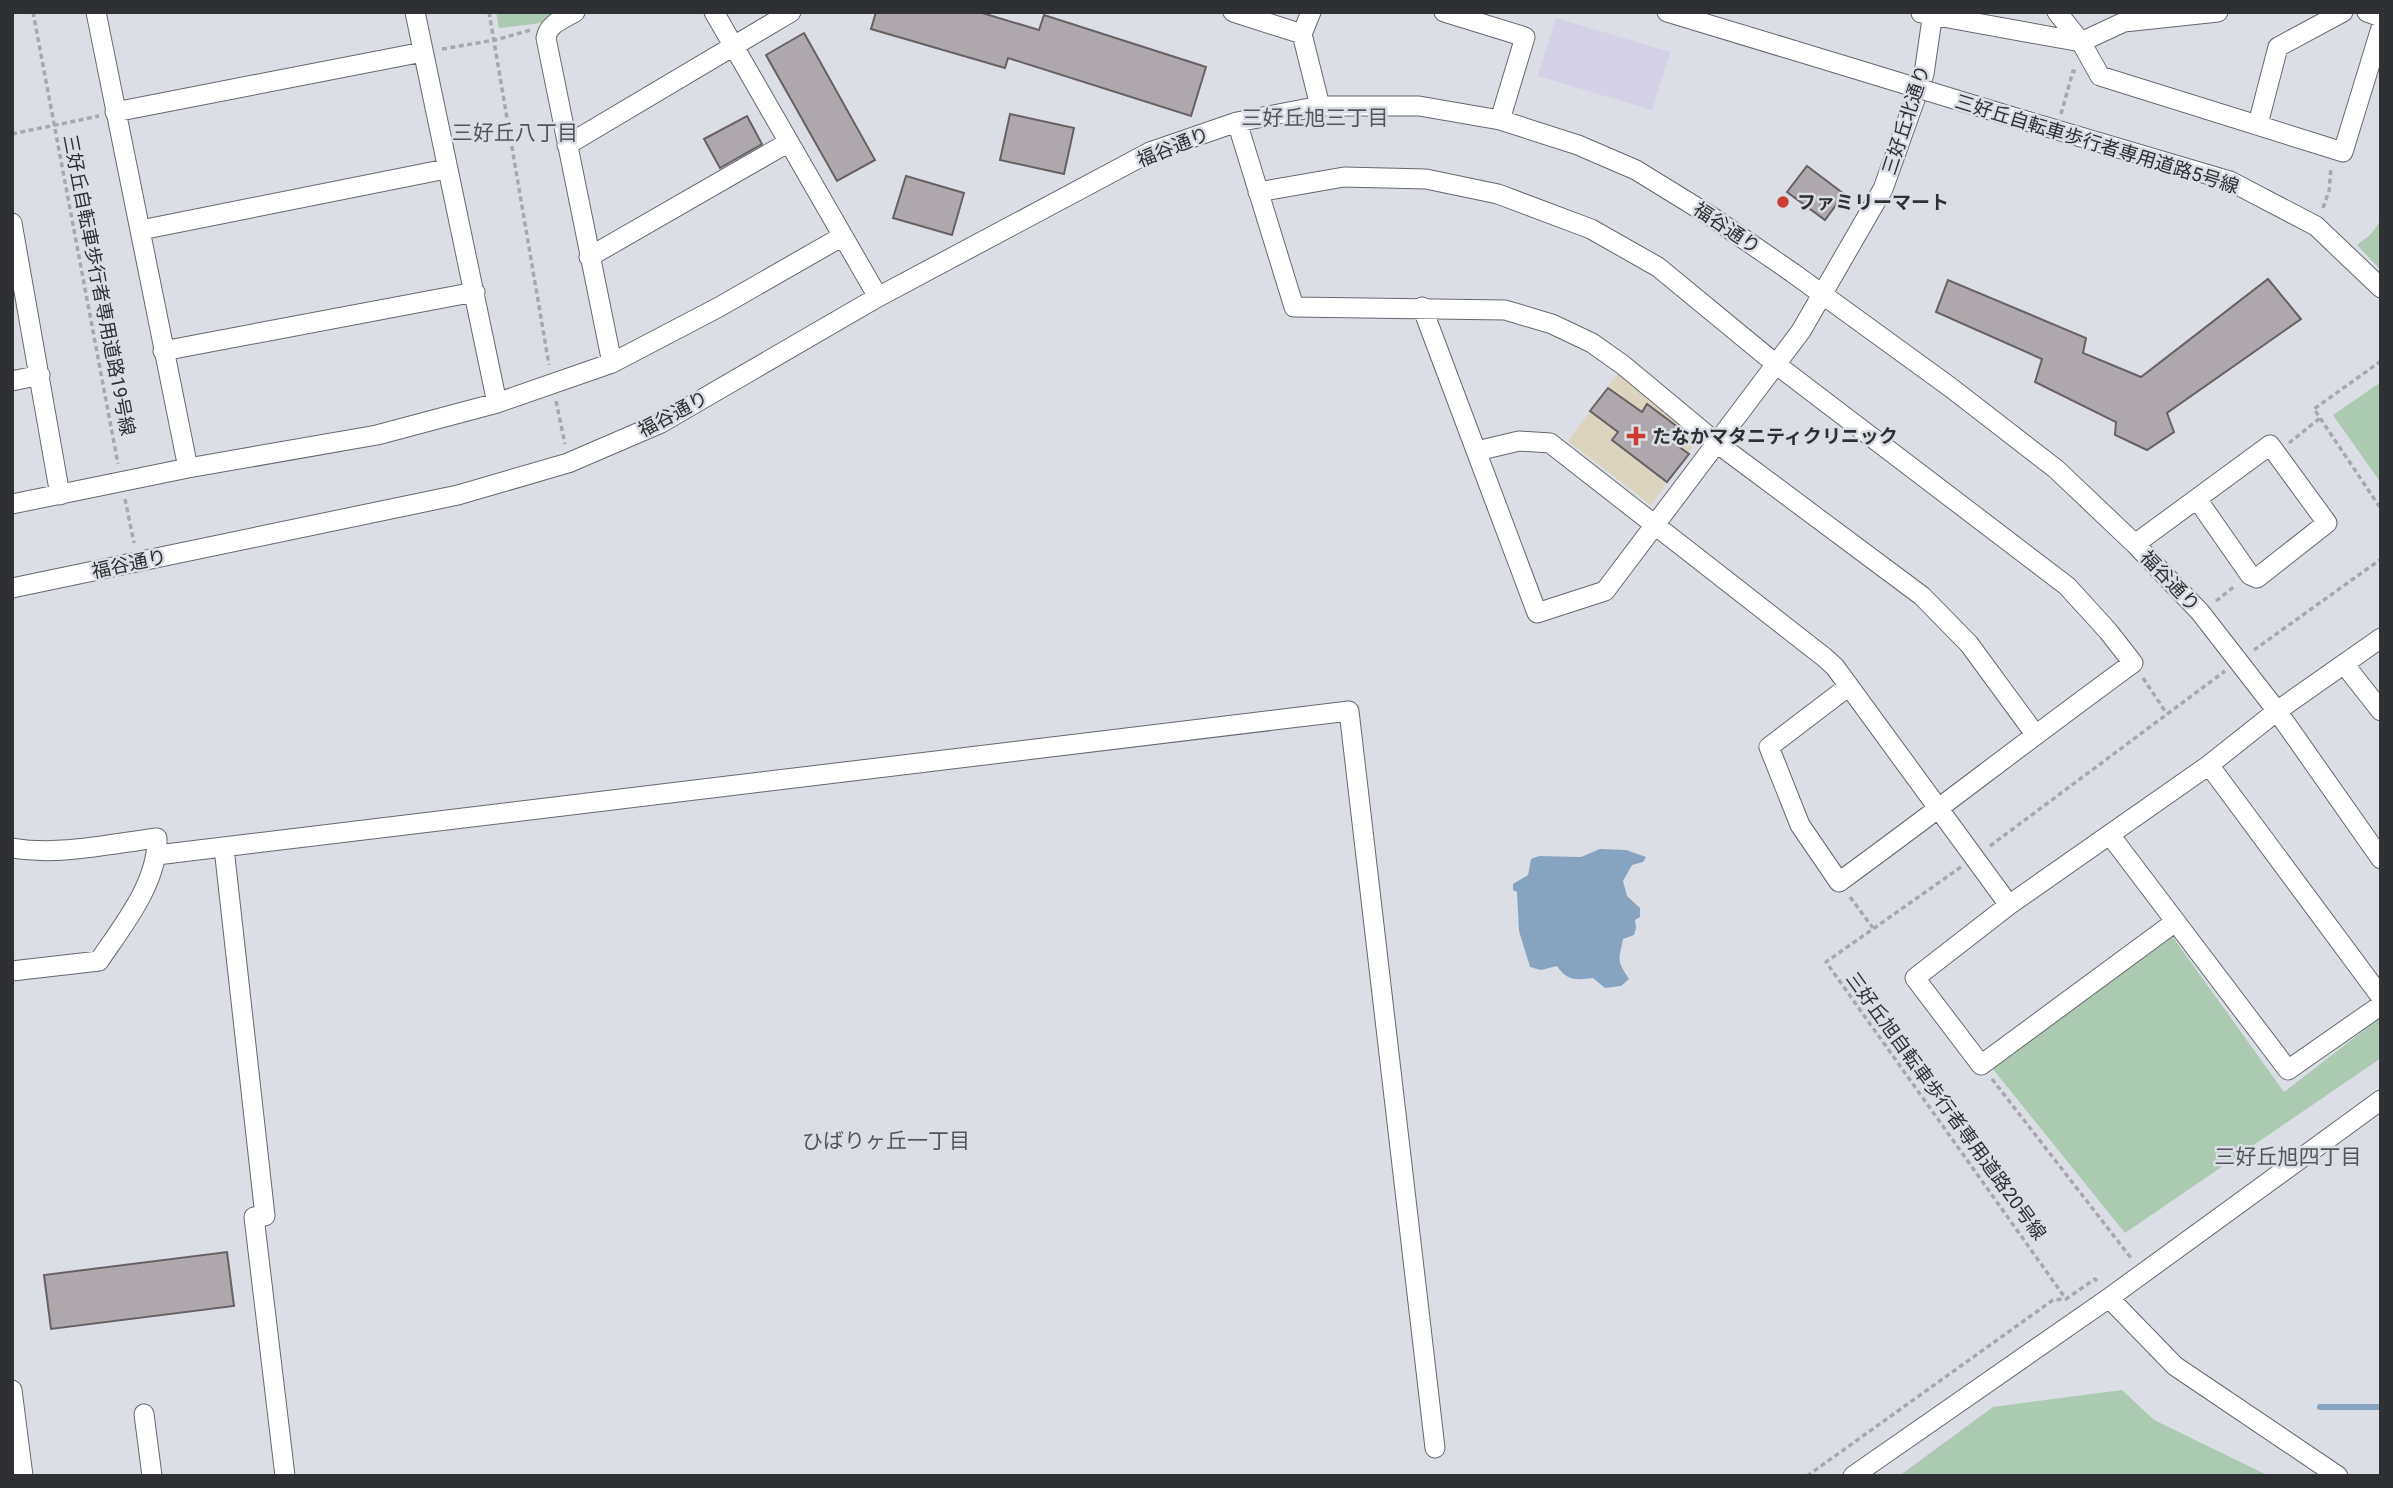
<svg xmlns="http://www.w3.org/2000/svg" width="2393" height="1488" font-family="Roboto,'Noto Sans JP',sans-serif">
	<rect width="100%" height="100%" fill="#dbdee5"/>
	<path fill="#d5d1e6" d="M1556,18L1670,52L1652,110L1538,76Z"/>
	<path fill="#dcd4bf" d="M1620,371L1704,431L1651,505L1568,441Z"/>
	<path fill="#acc9b1" d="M496,12H566L550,22L499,28Z
		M2381,220V270L2357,245L2371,234Z
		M2381,382V483L2333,415Z
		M2172,936L2284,1092L2381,1017V1058L2125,1233L1992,1068Z
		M2122,1390L2154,1420L2269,1476H1899L1993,1407Z"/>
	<path fill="#86a4c1" d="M1600,849L1626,850L1646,857L1643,862L1632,865L1623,881L1627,896L1640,908V917L1635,920L1636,928L1634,935L1623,939C1619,961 1616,959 1629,979L1621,986L1605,988L1593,978C1576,980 1567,981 1557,966L1541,970L1530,967L1519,931L1517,892L1513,890V884L1528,875L1531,859L1539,856L1581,857Z"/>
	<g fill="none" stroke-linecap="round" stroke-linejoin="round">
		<path stroke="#86a4c1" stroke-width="6" d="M2320,1407H2381"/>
	</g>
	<path fill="#aea7ac" stroke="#676165" stroke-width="2" d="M876,12H979L1039,30L1044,15L1206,67L1191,116L1008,58L1005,68L871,29Z
		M804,33L875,160L837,181L766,55Z
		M1010,114L1074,128L1064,174L1000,160Z
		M747,116L762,144L720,168L704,139Z
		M1807,166L1844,194L1825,220L1787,192Z
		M906,176L964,193L952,235L893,218Z
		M2268,279L2301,319L2167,413L2174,432L2147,450L2115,435L2116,422L2035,382L2042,359L1936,312L1948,280L2086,338L2083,353L2141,377Z
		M1608,388L1642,412L1647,404L1687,434L1678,446L1689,454L1667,482L1612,440L1618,432L1590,411Z
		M227,1252L234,1306L51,1329L44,1275Z"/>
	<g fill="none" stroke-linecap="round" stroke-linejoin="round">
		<defs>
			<path id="minor" d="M96,12L188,468
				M415,12L497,403
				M575,12C563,19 548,24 546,38L612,363
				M714,12L878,297
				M1233,12L1302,34L1320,106
				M1444,12L1525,37L1500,120
				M1667,12L1796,51
				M2057,12L2081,42L2100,76L2343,152L2381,28
				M2367,12L2381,17
				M1921,13L2081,42L2124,22L2218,12
				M1302,34L1311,12
				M115,112L423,52
				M2013,117L2230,181L2316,226L2381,288
				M1237,122L1294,307L1505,310L1552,324L1592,343L1623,365L1718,444L1922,596L1969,644L2035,734
				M2258,124L2278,47L2343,12
				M567,145L791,12
				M1258,192L1344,177L1426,179L1498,194L1591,229L1658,267L1777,365L2067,586L2108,631L2133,663C2034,735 1938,810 1839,882L1800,825L1769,747L1849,686
				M12,223L60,495
				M141,230L446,169
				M589,257L789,142
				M1422,307L1537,613L1605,591L1801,331L1883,189L1924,74L1933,12
				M163,351L475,292
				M12,381L40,375
				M1477,451L1519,441L1550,443L1824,657L1835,667L2009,905
				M12,504L188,468L377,435L497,403L612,363L719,307L843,236
				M2135,544L2270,445L2327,523L2257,578L2250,575L2197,499
				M12,588L458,495L568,463L661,423L878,297L1150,152L1237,122L1320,106H1419L1500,120L1578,145L1636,170L1709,215L1793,273L1950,387L2056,469L2135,544L2200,612L2277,711L2381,859
				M2344,664L2381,711
				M2209,765L2381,997
				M2110,835L2288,1070L2381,1005
				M12,848C60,856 109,844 157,838C158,883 123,925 99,961L12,971
				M224,848L265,1216L254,1217L285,1476
				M157,855L1349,711L1435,1448
				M2175,922L1981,1065L1915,978L2009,905L2209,765L2277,711L2381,638
				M2109,1298L2175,1366L2338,1476
				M12,1390L23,1476
				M144,1414L152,1476
				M1853,1476L2109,1298L2381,1100"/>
		</defs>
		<use href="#minor" stroke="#65686e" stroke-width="21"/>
		<path stroke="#a7a9af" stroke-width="3.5" stroke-dasharray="5 3.5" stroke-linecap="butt" d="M33,12L118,464
			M489,12L549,365
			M442,49L495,40L531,30
			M2061,114L2073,71L2077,72
			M12,134L99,116
			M2323,208L2329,191L2331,168
			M2381,361L2314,409L2381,509
			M556,401L565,444
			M2289,443L2320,418
			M125,499L134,543
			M2216,601L2235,586
			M2254,650L2381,559
			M2143,678L2167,714
			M1990,846L2225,671
			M1961,867L1826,962L2066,1299L2095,1279L2098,1282
			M1850,897L1873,928
			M1992,1079L2131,1258
			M1807,1476L2053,1300L2066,1299"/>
		<use href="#minor" stroke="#fff" stroke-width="19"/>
		<defs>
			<path id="minor-bridge" d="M1796,51L2013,117"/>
		</defs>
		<use href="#minor-bridge" stroke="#65686e" stroke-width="21" stroke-linecap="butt"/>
		<use href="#minor-bridge" stroke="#fff" stroke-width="19"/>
	</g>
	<g fill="#cb3d32" stroke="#dbdee5" stroke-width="2.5">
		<circle cx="1783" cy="202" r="7"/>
		<path d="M1632.5 425.5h7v7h7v7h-7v7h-7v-7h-7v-7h7z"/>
	</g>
	<g text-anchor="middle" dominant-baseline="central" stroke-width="5" stroke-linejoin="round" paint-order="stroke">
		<g font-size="19" fill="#2f3033" stroke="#dbdee5">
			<text transform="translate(1906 120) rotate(-72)">三好丘北通り</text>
			<text transform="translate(2097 144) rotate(17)">三好丘自転車歩行者専用道路5号線</text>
			<text transform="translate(1173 147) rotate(-22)">福谷通り</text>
			<text transform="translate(1727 228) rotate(34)">福谷通り</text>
			<text transform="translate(99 285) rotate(79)">三好丘自転車歩行者専用道路19号線</text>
			<text transform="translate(673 414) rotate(-28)">福谷通り</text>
			<text transform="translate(129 564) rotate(-12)">福谷通り</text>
			<text transform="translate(2170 581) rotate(46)">福谷通り</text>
			<text transform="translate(1946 1106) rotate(54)">三好丘旭自転車歩行者専用道路20号線</text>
		</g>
		<g font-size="19" font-weight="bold" fill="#2f3033" stroke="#dbdee5" text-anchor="start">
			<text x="1797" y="202">ファミリーマート</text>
			<text x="1652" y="436">たなかマタニティクリニック</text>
		</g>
		<g font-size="21" fill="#52555a" stroke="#dbdee5">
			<text x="1315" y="118">三好丘旭三丁目</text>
			<text x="515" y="133">三好丘八丁目</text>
			<text x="886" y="1141">ひばりヶ丘一丁目</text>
			<text x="2288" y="1157">三好丘旭四丁目</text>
		</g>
	</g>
	<rect width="2393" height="1488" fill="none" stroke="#2f3033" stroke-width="28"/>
</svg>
